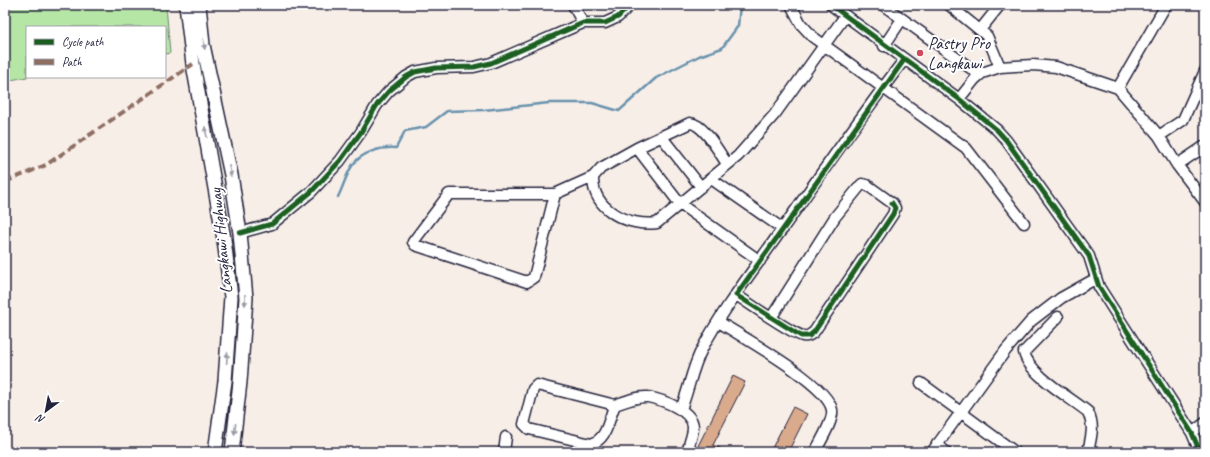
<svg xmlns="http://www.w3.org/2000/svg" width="1210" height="457" font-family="Caveat,sans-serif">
	<rect width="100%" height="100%" fill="#f8eee8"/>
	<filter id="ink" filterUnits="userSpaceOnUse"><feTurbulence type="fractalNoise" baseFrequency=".025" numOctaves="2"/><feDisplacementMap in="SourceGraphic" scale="8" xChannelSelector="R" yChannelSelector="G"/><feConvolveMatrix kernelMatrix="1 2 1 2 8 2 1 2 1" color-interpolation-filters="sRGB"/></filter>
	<g filter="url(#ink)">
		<path fill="#b5e6a5" stroke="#6c8470" d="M5,5H166L170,53L165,54V27H27V77L5,81Z"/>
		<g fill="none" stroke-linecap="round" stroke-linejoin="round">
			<path stroke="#6892ad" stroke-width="2.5" d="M338,197C343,187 346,175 352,166C361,152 381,147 396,148L405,131L426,127L447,111L484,110L549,103H592L619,111L656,78L699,56L722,48L738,26L740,5"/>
		</g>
		<path fill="#daaa8d" stroke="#22223b" d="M733,376L745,382L713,445L728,452H695Z
			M793,407L807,414L788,452H770Z"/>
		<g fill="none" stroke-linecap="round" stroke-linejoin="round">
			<defs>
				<path id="minor" d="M573,5L583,23
					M791,5L801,24L813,37L966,148L1024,223
					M831,5L959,99L997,130L1006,140L1089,256L1099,287L1192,433L1200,452
					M883,5L980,75
					M949,5L987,36L1000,67
					M980,30L1000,5
					M884,46L902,19
					M1118,88L1166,5
					M959,99L975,79L982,73L1000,67L1033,65L1056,67L1118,88L1159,136L1177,165L1205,202
					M661,136L701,187
					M1159,136L1183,120L1205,71
					M637,148L680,204L760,261
					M1177,165L1205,146
					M593,177C592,210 629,227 657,223L738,156L775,114L845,16
					M717,183L783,229
					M555,194L534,277L527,282L415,245L413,242L449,194H555L593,177L601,168L637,148L690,123C704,124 719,152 727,164
					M240,233L272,224L311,192L340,161L361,132L377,105L389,91L406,77L415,72L436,68L474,67L491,63L583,23H605L618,17L630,5
					M736,295C749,303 792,334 803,336C808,337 810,335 814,332L893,214L895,208L892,203L867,185L862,184L860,186L835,217L771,318
					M1058,317L1024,352C1028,374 1071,398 1088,412C1095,426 1091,437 1088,452
					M719,322C742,337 828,384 832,410C834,420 820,442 815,452
					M921,383L1015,452
					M615,405L537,385L533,389L524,424L529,429L591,444C608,439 608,419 615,405C626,401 637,396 648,397C663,400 694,411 693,428C693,436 688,444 688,452
					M681,409C689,389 692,368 702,349C723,309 752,272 778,235C819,177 860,117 904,60
					M1192,433L1205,423
					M937,444L946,452
					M504,452L506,437
					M932,452L1006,350L1031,321L1061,298L1095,279"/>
				<path id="major" d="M186,5L193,64L224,239L231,297L225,381L215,452
					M199,5L203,45L231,175L240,233L246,298L240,382L232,452"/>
			</defs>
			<use href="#minor" stroke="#22223b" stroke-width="13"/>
			<use href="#major" stroke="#22223b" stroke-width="16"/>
			<use href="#minor" stroke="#fff" stroke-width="10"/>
			<use href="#major" stroke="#fff" stroke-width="13"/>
			<path stroke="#8d6e63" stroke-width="4" stroke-dasharray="8 4" stroke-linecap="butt" d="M5,182L46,165L193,64"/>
			<defs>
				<path id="cycleway" d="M831,5L959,99L997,130L1006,140L1089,256L1099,287L1192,433L1200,452
					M892,203L895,208L893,214L814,332L809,336H801L736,295L904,60
					M240,233L272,224L311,192L340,161L361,132L377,105L389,91L406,77L415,72L436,68L474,67L491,63L583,23H605L618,17L630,5"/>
			</defs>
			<use href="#cycleway" stroke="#fff" stroke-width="8"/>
			<use href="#cycleway" stroke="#1b5e20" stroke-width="5"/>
		</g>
		<defs><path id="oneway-solid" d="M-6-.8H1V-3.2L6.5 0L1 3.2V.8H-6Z"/></defs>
		<g fill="#9c9ca7">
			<use href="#oneway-solid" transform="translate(204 44) rotate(81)"/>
			<use href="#oneway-solid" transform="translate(206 132) rotate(-100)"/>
			<use href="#oneway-solid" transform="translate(230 171) rotate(79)"/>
			<use href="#oneway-solid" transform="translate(245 300) rotate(90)"/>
			<use href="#oneway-solid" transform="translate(227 358) rotate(-86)"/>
			<use href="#oneway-solid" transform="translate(235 429) rotate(97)"/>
		</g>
	</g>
	<circle fill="#d1495b" stroke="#fff" stroke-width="1.5" cx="920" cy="53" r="4"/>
	<g text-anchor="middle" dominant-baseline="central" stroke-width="4" stroke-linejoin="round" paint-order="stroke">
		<g font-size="17" fill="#22223b" stroke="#fff" text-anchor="start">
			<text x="928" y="43">Pastry Pro<tspan x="928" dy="20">Langkawi</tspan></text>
		</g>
		<g font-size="17" fill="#22223b" stroke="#fff">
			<text transform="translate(221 241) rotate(-96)">Langkawi Highway</text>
		</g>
	</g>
	<rect width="1210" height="457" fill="none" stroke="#fff" stroke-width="20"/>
	<rect x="10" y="10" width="1190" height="437" fill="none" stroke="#22223b" stroke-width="1.5" filter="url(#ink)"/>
	<rect x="26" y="26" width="140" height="52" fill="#ffffff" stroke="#a7a7b1"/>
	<rect x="34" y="39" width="20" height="6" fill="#1b5e20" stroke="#a7a7b1"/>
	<text x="62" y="46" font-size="12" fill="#22223b">Cycle path</text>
	<rect x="34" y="59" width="20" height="6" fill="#8d6e63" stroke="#a7a7b1"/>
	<text x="62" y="66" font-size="12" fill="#22223b">Path</text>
	<g transform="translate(46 411) rotate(212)" stroke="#ffffff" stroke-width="3" paint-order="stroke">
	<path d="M0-3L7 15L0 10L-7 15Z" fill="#22223b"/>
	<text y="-6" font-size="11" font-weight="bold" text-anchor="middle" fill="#22223b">N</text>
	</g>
</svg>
